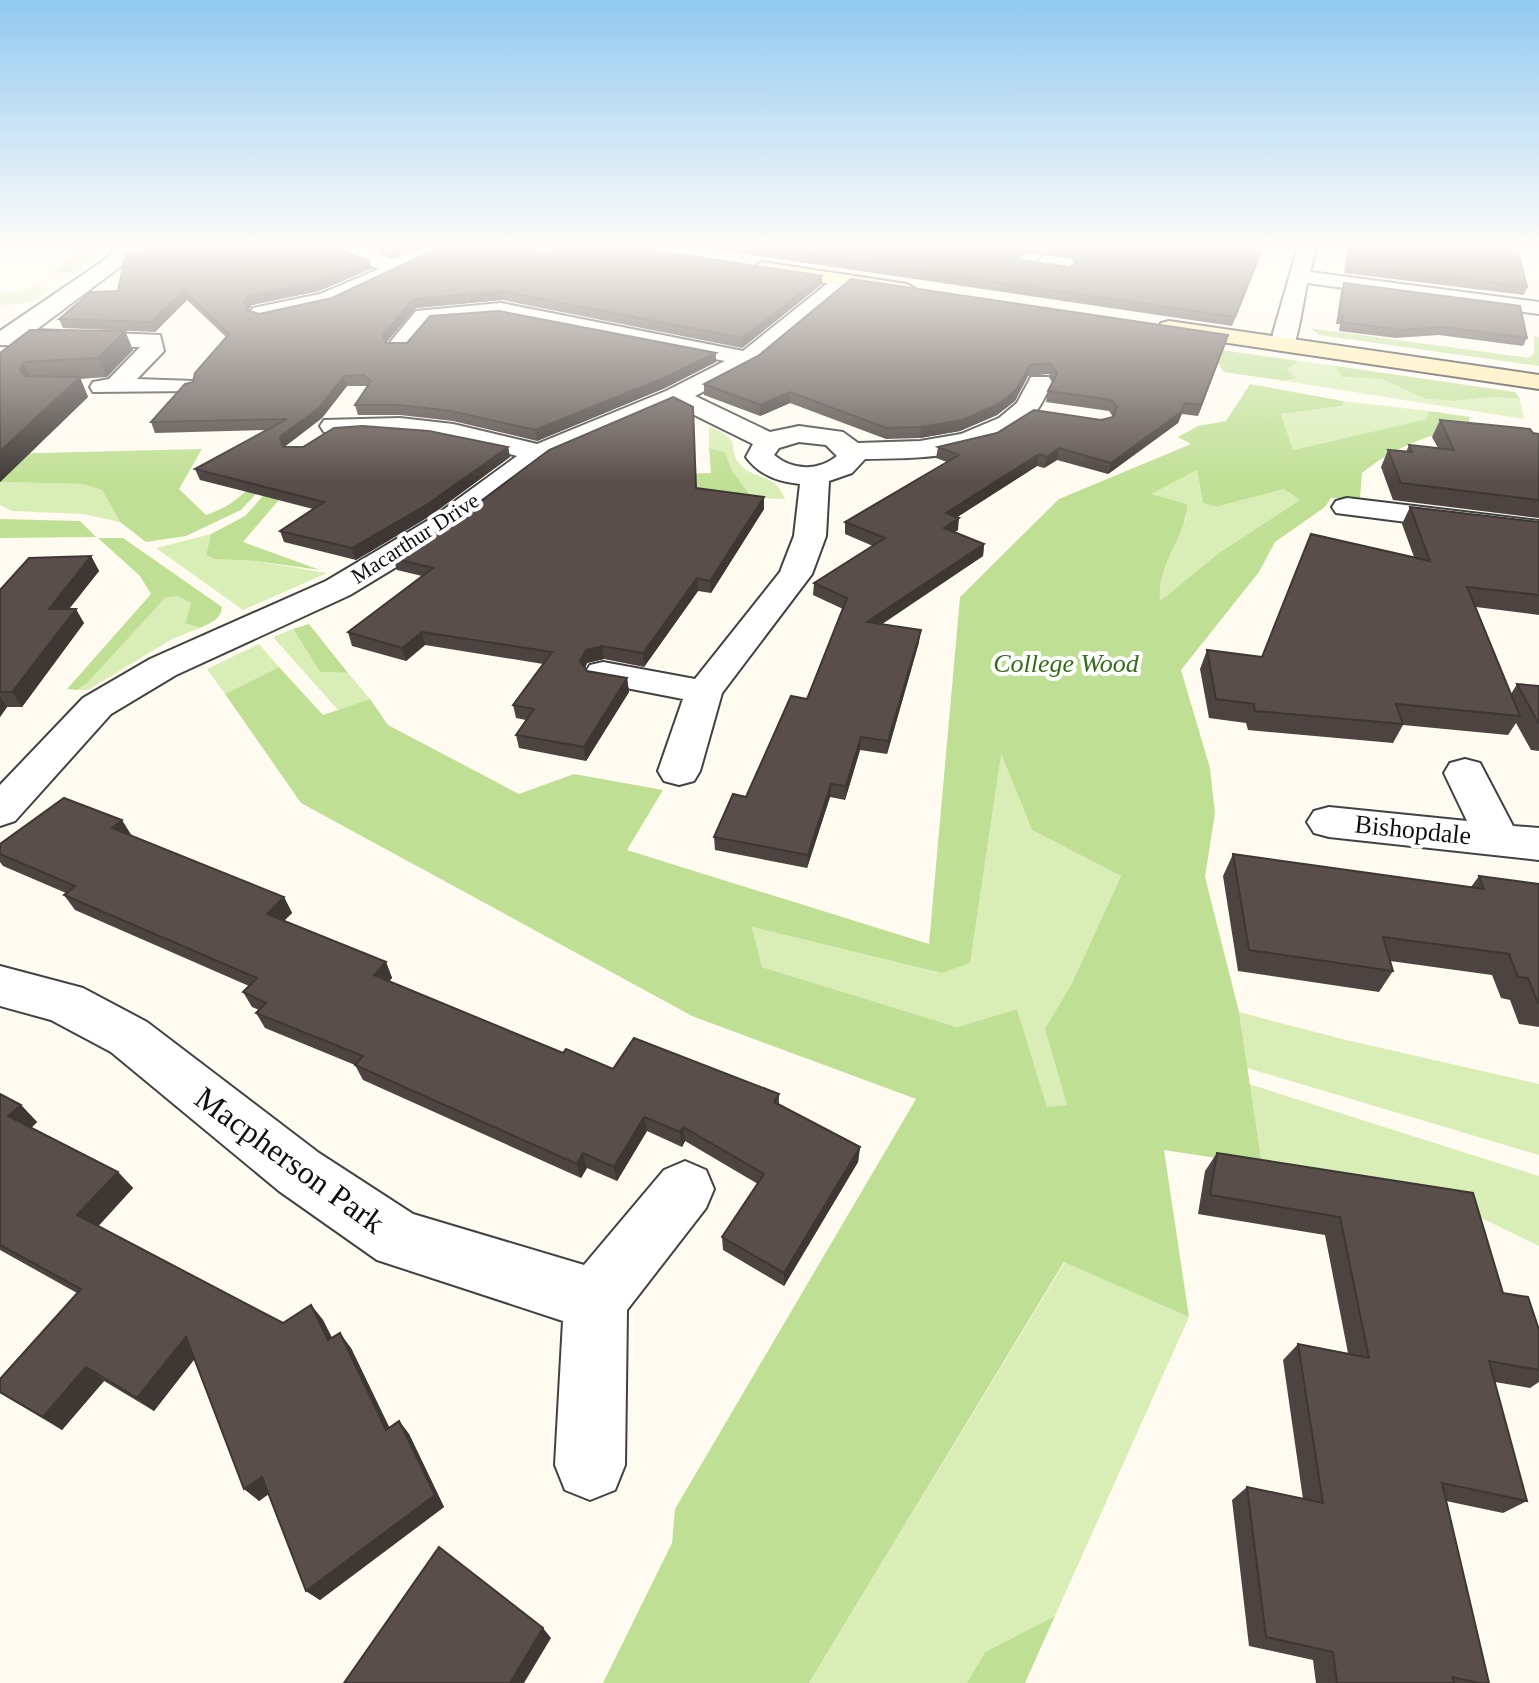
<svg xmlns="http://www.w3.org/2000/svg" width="1539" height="1683" font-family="'Times New Roman',serif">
	<rect width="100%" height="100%" fill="#fffbf1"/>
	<path fill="#d9eeb6" d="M34,287L54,288L29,303L0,305V295C10,288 23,294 34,287Z
		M1299,361L1336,366L1341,377L1380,379L1426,399L1455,401L1493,397L1520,399L1524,419L1285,381L1297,378L1286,370Z
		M1343,401L1429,411L1428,419L1293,450L1281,414L1343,406Z
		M709,427C746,440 725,446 740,464C754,481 775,472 785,499L752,498L732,470L725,452L709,448Z
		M1197,470L1203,503L1216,507L1284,489L1300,500L1219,553L1159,602L1162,568L1186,519V504L1150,494Z
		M0,482L83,484L102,490L120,522L83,514L12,511L0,505Z
		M211,534L206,555L214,559L256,561L327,573L243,610L156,548Z
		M177,596L191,603L185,623L200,628L172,639L88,690H77L165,598Z
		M293,629L320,672L348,673L370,699L338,710L273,637Z
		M259,644L279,667L225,694L207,669Z
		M1000,752L1032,830L1121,876L1072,983L1046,1029L1067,1105L1047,1108L1017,1009L957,1027L762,967L752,927L940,973Z
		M1239,1012L1342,1039L1539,1084V1155L1247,1068Z
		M1249,1084L1539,1176V1246L1430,1193L1262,1165Z
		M1065,1262L1189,1317L1055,1616L985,1652L967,1683H809Z"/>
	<path fill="#bfe094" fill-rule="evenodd" d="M71,247H99L100,251L77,272L50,273L73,259Z
		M852,297L1299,361L1287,370L1297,378L1285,381L1224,372L1215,359Z
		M1310,328L1529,358L1534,354V336L1539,337V366L1319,335Z
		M1336,366L1515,392L1520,399L1493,397L1455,401L1426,399L1381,379L1341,377Z
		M1250,384L1343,401V406L1281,414L1293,450L1427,419L1429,411L1470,417L1468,425C1429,435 1394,447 1362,473L1360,498H1331L1325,507L1275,542L1259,572L1181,670L1210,768L1215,813L1205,877L1239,1012L1262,1165L1164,1150L1189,1317L1064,1262L809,1683H603L672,1543L675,1509L916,1099L692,1016L301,803L225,694L279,667L323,715L370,699L388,725L519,794L574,774L663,790L627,850L929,944L960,597L1059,499L1191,444L1178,437L1198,426L1226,421ZM1197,470L1203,503L1216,507L1284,489L1300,500L1219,553L1160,601C1157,560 1186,540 1187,504L1151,494ZM1001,754L1032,830L1121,876L1072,983L1045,1029L1067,1105L1047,1107L1017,1009L957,1027L762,967L752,927L941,973L970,963Z
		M709,448L725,452L732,470L752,498L682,488L653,475L711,473Z
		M202,449L179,489L206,515C238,505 256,481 278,457L289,458L241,510L186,536L146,542L120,522L102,490L83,484L0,482V454Z
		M293,463L307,467L243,542L320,570L256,561L214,559L206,555L211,534L245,516Z
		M0,519L80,521L96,537L0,538Z
		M98,538H123L222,607C221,620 210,623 200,628L185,623L191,603L177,596L165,598L87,683L77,690L67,689L151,594L140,576Z
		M309,624L348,673L320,672L293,629Z
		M1055,1616L1025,1683H967L985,1652Z"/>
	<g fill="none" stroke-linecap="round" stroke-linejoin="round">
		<defs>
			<path id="street" d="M111,247H130L132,253L120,267L36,330L160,335L164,351L137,379L194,381L197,386L194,391L93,392L90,387L93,382L109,379L140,347L0,345V331L106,259L112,252Z
				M332,247H358L393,259L427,247H453L334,304L261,320L253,318L250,313L253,308L320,294L379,269L351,259Z
				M1028,247H1048L1019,281H1005L1002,277Z
				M1298,247L1316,250L1310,272L1539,302V314L1307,283C1304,299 1298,339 1292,350H1276L1272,345L1273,333Z
				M844,274L854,280L851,284L756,364L695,396L770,432L799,426L843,432L858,443L920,441L961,434L999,418L1017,403L1031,377H1049L1052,382C1047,393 1042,405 1034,414C995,459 920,458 865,459L852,473L829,481L826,536L812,574L722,693L700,771L694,781L679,785L664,781L658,771L683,699L590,681L585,673L590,665L603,662L695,679L780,572L794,536L800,484C778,482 759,475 746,457L753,444L674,405L549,459L454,532L350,595L176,675L111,714L15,821L0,826V785L83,698L150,659L326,581L432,518L517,456C449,439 403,434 333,434L324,432L320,426L324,420L400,418L453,424L537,444L666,391L725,361L501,317L431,322L407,351H391L387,346L416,311L501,303L743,351L837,276ZM799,442L826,445L837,456C819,471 793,471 774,455L779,448Z
				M1347,498L1539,521V539L1336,513L1332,507L1336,501Z
				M1465,759L1480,763L1513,826L1539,828V860L1329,837L1314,833L1307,822L1314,811L1329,807L1467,821L1444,773L1450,763Z
				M0,966L83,988L147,1022L319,1153L413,1214L584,1265L664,1170L685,1161L706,1170L714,1189L706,1208L627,1310L625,1465L615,1490L590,1500L565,1490L555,1465L563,1321L377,1260L279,1191L111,1052L51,1020L0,1006Z"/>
			<path id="secondary" d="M762,262L907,284L917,290L907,296L755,272L752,268Z
				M1169,321L1539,375V389L1161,333L1158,328L1161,323Z"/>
		</defs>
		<use href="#street" stroke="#424242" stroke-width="4"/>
		<use href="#secondary" stroke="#313131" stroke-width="4"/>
		<use href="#street" fill="#fff" fill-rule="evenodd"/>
		<use href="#secondary" fill="#ffecac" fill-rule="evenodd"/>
	</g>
	<path fill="#4d4340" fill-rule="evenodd" d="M368,247H417L393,256Z
		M698,247H1264L1232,326ZM1026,253L1070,258L1076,264L1069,267L1020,260L1018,258Z
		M1348,247H1517L1527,287L1524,295L1344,273Z
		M547,254L822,276V284L742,348L502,300L416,308L386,343L716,362L665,388L537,441L453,421L400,415H358L355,405L368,386H347L322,418L284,447H508L510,457L430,516L356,560L284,542L280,531L313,509L200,480L195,469L267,430L155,433L151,422L193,382L226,337L187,300L155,332L63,328L59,319L118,291L371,269L319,291L252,305L248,311L259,314Z
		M1344,283L1527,338L1523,346L1439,335L1396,338L1339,331L1340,324H1336L1341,291Z
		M125,331L133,350L107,377L80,379L88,397L0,482V353Z
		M1225,345L1198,416L1182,414L1178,423L1108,474L1057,460L1044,468L1037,466L957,517L958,530L955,532L984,544L983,556L881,624L919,642L887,754L860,750L845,800L830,797L807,868L715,850L714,837L746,797L807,699L843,609L813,595L814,583L873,546L845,534V522L947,462L936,458L938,447L1101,420L1113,417L1109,411L1046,402L1048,391L1053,381L1049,374L1028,376L1015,401L997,415L960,431L920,438L886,439L790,403L760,416L704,395V384Z
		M1440,420L1539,434V518L1393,500L1381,467L1388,450L1406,452L1409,445L1438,448L1432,437Z
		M696,488L764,497V509L711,593L698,591L644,667L604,659L587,663L585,668L587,671L627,678L629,692L586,761L519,748L516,735L526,720L516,718L513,705L543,664L425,645L406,661L352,646L348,632L422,576L397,570L393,558Z
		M1410,507L1539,522V615L1476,607L1511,694L1517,684L1539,686V751L1531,750L1516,723L1508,735L1403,725L1393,743L1248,730L1246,723L1209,718L1200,669L1207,650L1262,657L1414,557L1402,524Z
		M91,556L99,571L69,609L84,623L22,707H7L0,717V590Z
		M132,836L284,897L292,913L284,921L386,962L392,978L389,981L563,1053L613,1069L779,1094V1105L860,1147L858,1162L784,1286L723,1250L722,1237L758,1184L685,1141L682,1147L647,1131L617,1181L587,1168L581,1178L363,1080L355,1065L265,1028L256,1013L259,1010L252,1007L243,992L249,986L75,910L64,895L66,893L3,866L0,862V844Z
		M1233,854L1471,887L1479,876L1539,884V1027L1519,1024L1510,1000L1501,998L1492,975L1390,961L1393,971L1379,992L1238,971L1223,876Z
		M0,1094L21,1105L37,1122L31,1128L118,1172L133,1188L98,1226L283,1323L311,1305L323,1320L332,1338L351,1348L389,1428L399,1421L409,1434L444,1507L320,1600L306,1591L269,1494L259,1501L194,1359L154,1411L104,1381L62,1430L0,1393L77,1293L0,1250Z
		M1217,1153L1503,1293L1539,1330V1382L1530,1388L1495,1382L1527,1501L1503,1513L1446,1501L1489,1683H1316L1313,1660L1249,1646L1232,1500L1247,1487L1303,1499L1283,1360L1298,1344L1348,1353L1325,1235L1198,1214L1205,1171Z"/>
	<path fill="#3e3734" d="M391,247H417L393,256Z
		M1023,247H1027L1026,253L1013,261L1014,253Z
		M1263,247H1264L1232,326L1235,317Z
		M369,261L371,269L319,291L252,305L247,311L244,302L249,296Z
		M822,276V284L742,348V338Z
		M184,291L187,300L155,332L151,322Z
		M500,291L502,300L416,308L385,344L382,335L414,299Z
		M125,331L133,350L107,377L98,358Z
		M1228,335L1225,345L1198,416L1201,405Z
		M716,353V362L665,388L537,441L535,430Z
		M23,362L32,381L29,390L20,370Z
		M1030,365L1028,376L1015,401L997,415L960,431L920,438L921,427Z
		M344,376L347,386L322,418L283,448L280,437Z
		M80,377L88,397L0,482V451Z
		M790,392V403L760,416V405Z
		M1185,403L1178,423L1108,474L1111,463Z
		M508,447L510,457L430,516L356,560L352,548Z
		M1059,448L1057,460L1044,468L1047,457Z
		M1039,454L1037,466L945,525L946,513Z
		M764,497V509L711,593L710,581Z
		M959,518L958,530L943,540L944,528Z
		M984,544L983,556L866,635L867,622Z
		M91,556L99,571L57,624L49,609Z
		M697,578L698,591L644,667L643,653Z
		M76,609L84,623L22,707L12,692Z
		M921,630L919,642L887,754L888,741Z
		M422,632L425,645L406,661L402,648Z
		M602,646L604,659L587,663L582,675L580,661L586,650Z
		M627,678L629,692L586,761L584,747Z
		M0,696L7,707L0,717Z
		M861,737L860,750L845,800L846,786Z
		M831,784L830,797L807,868L808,855Z
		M122,820L132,836L112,828Z
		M284,897L292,913L275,929L267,914Z
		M386,962L392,978L381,991L374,975Z
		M21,1105L37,1122L25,1134L8,1116Z
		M644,1117L647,1131L617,1181L614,1167Z
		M683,1127L685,1141L682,1147L680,1132Z
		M860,1147L858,1162L784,1286V1273Z
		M583,1153L587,1168L581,1178L577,1164Z
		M118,1172L133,1188L94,1231L77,1215Z
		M311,1305L323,1320L340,1354L328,1340Z
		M340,1333L351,1348L397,1443L386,1430Z
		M186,1337L201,1351L154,1411L137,1398Z
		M86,1367L104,1381L62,1430L43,1417Z
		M399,1421L409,1434L444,1507L320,1600L306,1591Z
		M262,1477L276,1488L259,1501L244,1489Z
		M543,1628L551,1638L524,1683H510Z"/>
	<path fill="#594e4a" stroke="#3e3734" stroke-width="2" d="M755,247H1023L1014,253L1020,260L1069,267L1082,259L1071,250L1051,247H1263L1235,317Z
		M1350,247H1517L1527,287L1347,266Z
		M165,248L338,247L347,253L369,261L317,282L249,296L244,302L247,310L259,314L332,298L440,247H527L547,254L560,247H632L822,276L742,338L500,291L414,299L382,335L386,343H407L430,316L499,311L716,353L664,378L535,430L451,411L398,405H355L371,381L364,375L344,376L319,408L280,437L283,447H303L334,428L363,426L429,431L508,447L428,504L352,548L280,531L324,502L195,469L287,419L151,422L185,384L193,382L195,373L229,334L184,291L151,322L59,319L91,292L118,291L126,252Z
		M851,279L1228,335L1201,405L1185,403L1181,412L1111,463L1059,448L1047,457L1039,454L946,513L959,518L944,528L984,544L867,622L921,630L888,741L861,737L846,786L831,784L808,855L714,837L733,794L746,797L791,696L807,699L847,598L814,583L885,538L845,522L959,455L938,447L997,433L1034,410L1101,420L1113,417L1117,407L1111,400L1048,391L1057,373L1051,363L1030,365L1016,390L999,404L962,420L921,427L886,428L790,392L760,405L704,384L758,356Z
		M1344,283L1520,306L1527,338L1442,327L1400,330L1342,322L1343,316L1339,315Z
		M30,330L125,331L98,358L23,362L20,370L25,376L80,377L0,451V353Z
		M673,397L693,407L696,488L764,497L710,581L697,578L643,653L602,646L586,650L580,661L587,671L627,678L584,747L516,735L534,709L513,705L552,652L422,632L402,648L348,632L433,568L393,558L453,522L549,450Z
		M1440,420L1530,429L1533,433L1539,434V500L1401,483L1388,450L1412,452L1409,445L1454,450Z
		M1410,507L1539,522V595L1467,587L1520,716L1396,704L1403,724L1255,711L1254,704L1216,699L1207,650L1262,657L1311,534L1430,561Z
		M91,556L49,609H76L12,692H0V590L29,558Z
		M1517,684L1539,686V724Z
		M64,798L122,820L112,828L284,897L267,914L386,962L374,975L563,1053L566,1049L613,1069L634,1038L779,1094L774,1102L860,1147L784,1273L722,1237L764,1174L683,1127L680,1132L644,1117L614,1167L583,1153L577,1164L355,1065L363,1056L256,1013L266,1003L243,992L257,978L64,895L75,886L0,854V844Z
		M1233,854L1484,889L1479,876L1539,884V1003H1538L1528,978L1518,977L1509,954L1383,937L1393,971L1249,950Z
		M0,1094L21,1105L8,1116L118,1172L77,1215L283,1323L311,1305L328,1340L340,1333L386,1430L399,1421L435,1495L306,1591L262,1477L244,1489L186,1337L137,1398L86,1367L43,1417L0,1392V1379L81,1289L0,1245Z
		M1217,1153L1473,1193L1503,1293L1528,1297L1539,1330V1370L1489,1361L1527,1501L1442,1483L1489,1683H1479L1452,1677L1454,1683H1337L1333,1652L1266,1637L1247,1487L1323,1503L1298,1344L1369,1358L1340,1217L1210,1195Z
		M439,1547L543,1628L510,1683H344Z"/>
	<linearGradient id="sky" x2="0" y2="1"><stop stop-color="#91c9f0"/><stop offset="0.51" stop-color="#fffdf9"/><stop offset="1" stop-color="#fffdf9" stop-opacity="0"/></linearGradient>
	<rect width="1539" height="483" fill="url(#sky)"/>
	<g text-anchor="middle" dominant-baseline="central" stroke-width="8" stroke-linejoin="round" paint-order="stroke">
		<g font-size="22" fill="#0f0f0f" stroke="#fff">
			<text transform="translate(415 538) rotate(-33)">Macarthur Drive</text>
		</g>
		<g font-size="26" font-style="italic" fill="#346d18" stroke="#fff">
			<text x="1066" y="663">College Wood</text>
		</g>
		<g font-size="26" fill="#0f0f0f" stroke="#fff">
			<text transform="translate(1413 830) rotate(6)">Bishopdale</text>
		</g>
		<g font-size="32" fill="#0f0f0f" stroke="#fff">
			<text transform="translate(290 1160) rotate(36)">Macpherson Park</text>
		</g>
	</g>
</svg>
